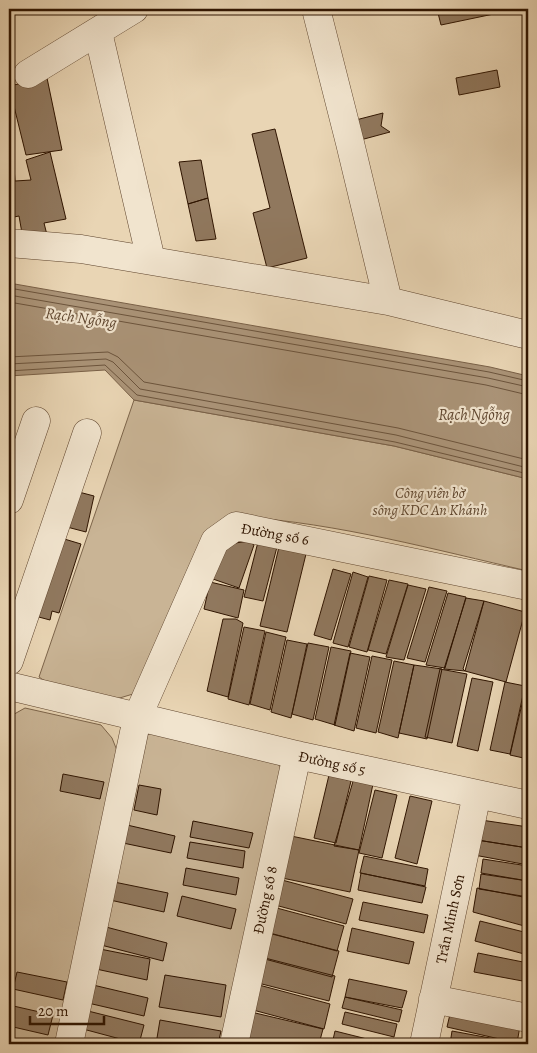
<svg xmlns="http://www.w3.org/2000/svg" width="537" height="1053" font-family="Alegreya,serif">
	<rect width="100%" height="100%" fill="#e9d5b4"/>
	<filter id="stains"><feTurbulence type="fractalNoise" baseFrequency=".004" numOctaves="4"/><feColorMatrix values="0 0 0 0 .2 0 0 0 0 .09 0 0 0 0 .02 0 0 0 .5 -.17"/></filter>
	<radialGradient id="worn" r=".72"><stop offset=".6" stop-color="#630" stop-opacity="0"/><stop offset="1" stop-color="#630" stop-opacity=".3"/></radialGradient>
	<path fill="#c9b495" stroke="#7c644a" d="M134,400L394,446L528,479V571C436,550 337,523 242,517L133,694L113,700L52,686L39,677Z
		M25,708L101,725L112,738L118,753L64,1044H9V717Z
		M151,733L276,762L285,772L228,1044H75L139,739Z"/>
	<path fill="#aa9377" stroke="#796047" d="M9,283L490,367L528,376V479L394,446L134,400L105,370L9,376Z"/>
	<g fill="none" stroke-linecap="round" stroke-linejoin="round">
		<path stroke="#6c543c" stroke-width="1" d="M9,288L489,372L528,381
			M9,295L488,378L528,387
			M9,302L486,385L528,395
			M9,357L108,352L118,357L144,382L398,428L528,460
			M9,364L106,359L113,362L140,389L396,435L528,468
			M9,371L105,365L137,395L395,442L528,474"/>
	</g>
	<path fill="#90785e" stroke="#2f1400" d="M437,9H507L508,11L441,25Z
		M497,70L500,87L459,95L456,78Z
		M47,78L62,150L26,155L9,86Z
		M383,113L381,126L390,132L353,142L348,122Z
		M275,129L307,258L267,268L253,213L270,208L252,134Z
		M50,152L66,219L44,223L47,235L23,239L19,216L9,218V168L14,167L15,181L31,180L26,160Z
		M201,160L208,198L188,204L179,162Z
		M208,198L216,239L196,241L188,204Z
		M75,491L94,496L86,532L67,527Z
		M61,538L81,544L59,613L52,611L50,620L35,616Z
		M259,538L278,543L263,601L244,597Z
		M249,541L254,545L239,588L210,578L222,545Z
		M279,547L306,554L287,632L260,626Z
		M333,569L351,574L331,640L314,635Z
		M353,572L368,577L348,647L333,643Z
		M369,576L387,580L367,652L349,647Z
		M389,580L408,584L386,654L368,650Z
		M210,582L244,590L238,618L204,609Z
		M408,585L426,589L404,660L386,657Z
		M429,587L447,591L425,662L407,658Z
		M448,593L466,597L445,668L426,665Z
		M466,598L484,601L463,669L465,671L444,669Z
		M484,601L525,612L506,682L465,671Z
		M223,619H236L243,623L228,697L207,691Z
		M244,627L265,631L249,705L228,699Z
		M266,632L286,637L270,710L250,704Z
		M287,640L307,644L291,718L271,712Z
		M308,643L329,647L313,720L292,714Z
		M331,647L351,651L335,725L315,719Z
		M350,653L370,657L354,731L334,725Z
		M372,656L392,660L376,733L356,728Z
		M394,661L414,665L398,738L378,732Z
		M414,665L442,669L427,739L399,733Z
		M440,669L467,674L452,743L425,737Z
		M472,678L493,682L478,751L457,746Z
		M505,682L525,686L510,754L490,750Z
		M526,687H528V759L510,755Z
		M63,774L104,782L100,799L60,791Z
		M329,775L351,781L336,843L314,838Z
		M354,778L373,784L359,850L334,846Z
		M139,785L161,789L157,815L134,810Z
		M375,790L397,795L382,858L359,853Z
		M410,796L432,801L417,864L395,858Z
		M481,820L528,827V848L477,840Z
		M193,821L253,833L249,848L190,837Z
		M127,825L175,836L171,853L123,843Z
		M291,836L359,850L350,892L282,878Z
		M477,840L528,848V865L474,855Z
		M190,842L245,851L243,868L187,858Z
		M364,856L428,869L425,886L360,873Z
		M483,859L528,866V881L481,873Z
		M186,868L239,878L236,895L183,885Z
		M361,873L426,887L422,903L358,890Z
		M481,874L528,881V897L479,889Z
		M282,880L353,899L346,924L275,905Z
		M114,882L168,893L164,912L110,900Z
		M477,888L528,898V927L473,912Z
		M182,896L236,909L231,929L177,916Z
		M363,902L428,915L424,933L359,920Z
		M273,907L344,926L337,951L266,932Z
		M480,921L528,933V955L475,941Z
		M106,927L167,943L163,961L101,945Z
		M352,928L414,942L409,964L347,951Z
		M268,933L339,951L332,977L261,958Z
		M100,949L150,959L147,980L96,969Z
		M478,953L528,963V982L474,972Z
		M265,958L335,976L329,1001L258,983Z
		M17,972L67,982L63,1000L13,989Z
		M165,975L226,985L221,1017L159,1007Z
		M349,979L407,991L402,1008L345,997Z
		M93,985L148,998L144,1016L88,1003Z
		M259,985L330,1004L324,1029L253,1010Z
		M345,997L402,1010L399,1022L342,1008Z
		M9,1005L53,1015L48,1035L9,1026Z
		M451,1010L520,1026L517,1043L447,1027Z
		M88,1011L144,1025L139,1044L83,1029Z
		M251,1012L323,1029L319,1044H243Z
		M345,1012L397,1024L394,1037L342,1024Z
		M160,1020L221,1031L218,1044H156Z
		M335,1031L387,1044H332Z
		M452,1031L517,1043L516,1044H450Z"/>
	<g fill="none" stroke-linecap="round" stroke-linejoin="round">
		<defs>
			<path id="minor" d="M316,9L350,143L388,301
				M98,32L151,260
				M28,74L134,9
				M9,243L81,249L388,301L528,335
				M9,500L36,421
				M9,661L87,433
				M9,686L297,755L528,805
				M433,999L528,1018
				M69,1044L137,718L215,541L236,526L528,586
				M234,1044L297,755
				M424,1044L477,794"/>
		</defs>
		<use href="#minor" stroke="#5e442d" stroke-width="29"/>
		<use href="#minor" stroke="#f1e4ce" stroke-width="28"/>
	</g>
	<g text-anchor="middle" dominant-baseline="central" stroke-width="4.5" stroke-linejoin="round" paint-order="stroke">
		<g font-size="15" font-style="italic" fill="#5d442d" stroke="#f1e4ce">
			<text x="430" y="493">Công viên bờ<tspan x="430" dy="17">sông KDC An Khánh</tspan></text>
		</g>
		<g font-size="15" fill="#2f1400" stroke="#f1e4ce">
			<text transform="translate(275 534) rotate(10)">Đường số 6</text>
			<text transform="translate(332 763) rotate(12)">Đường số 5</text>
			<text transform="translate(265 900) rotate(-78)">Đường số 8</text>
			<text transform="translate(450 919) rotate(-78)">Trần Minh Sơn</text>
		</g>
		<g font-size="16" font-style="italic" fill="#604730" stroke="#f1e4ce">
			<text transform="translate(81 318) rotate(8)">Rạch Ngỗng</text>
			<text x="474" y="415">Rạch Ngỗng</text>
		</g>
	</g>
	<rect width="537" height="1053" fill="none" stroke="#e9d5b4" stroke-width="30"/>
	<rect x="10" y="10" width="517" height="1033" fill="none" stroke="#2f1400" stroke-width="2.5"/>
	<rect x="15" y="15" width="507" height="1023" fill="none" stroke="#2f1400"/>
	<path d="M30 1016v8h74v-8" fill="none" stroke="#2f1400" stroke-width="2.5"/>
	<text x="38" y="1016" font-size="15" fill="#2f1400" stroke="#f1e4ce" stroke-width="4" paint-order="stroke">20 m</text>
	<rect width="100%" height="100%" filter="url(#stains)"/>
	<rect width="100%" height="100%" fill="url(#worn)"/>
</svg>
